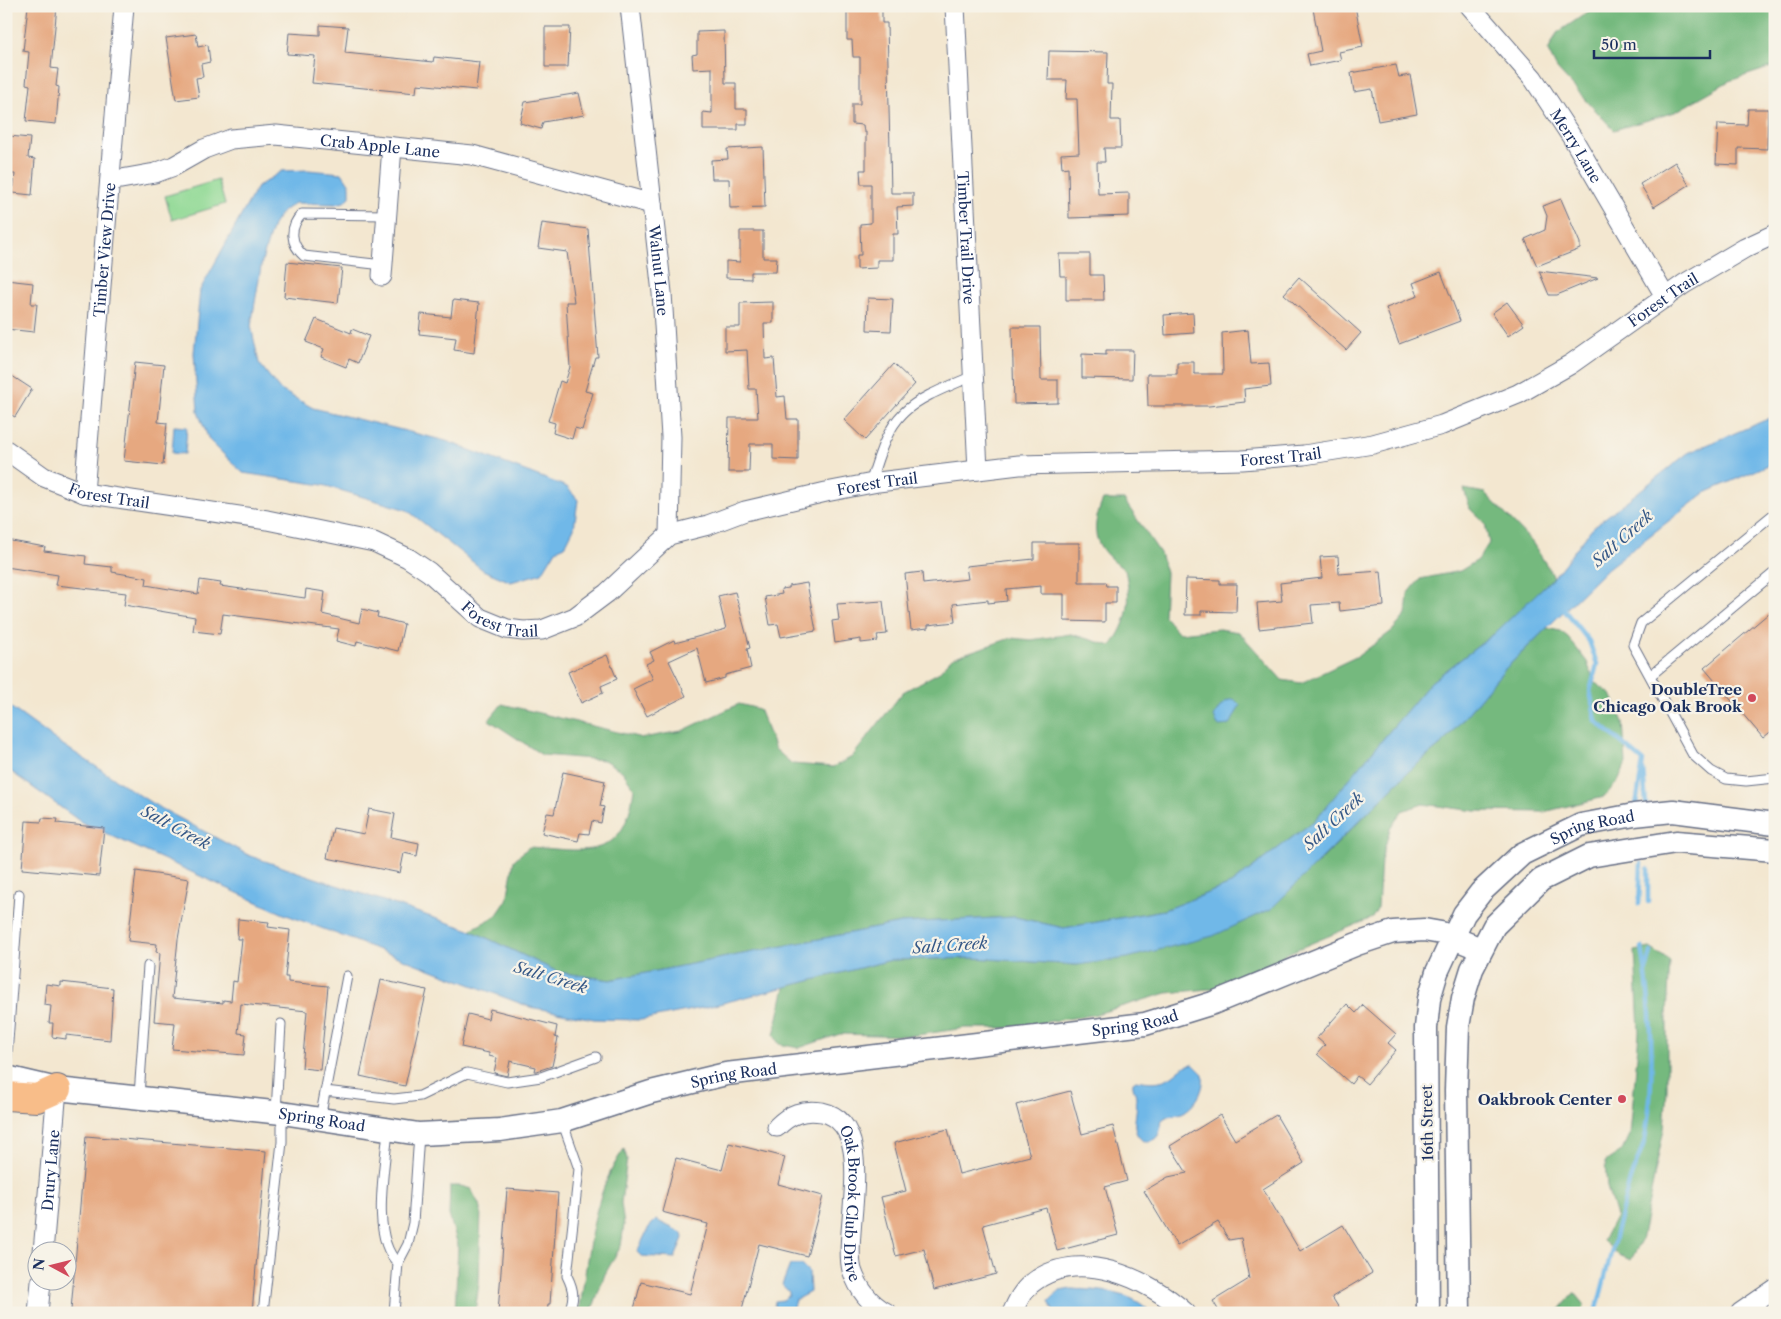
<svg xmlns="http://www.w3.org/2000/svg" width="1781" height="1319" font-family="'Libre Caslon Text',serif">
	<rect width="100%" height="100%" fill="#f7f3e8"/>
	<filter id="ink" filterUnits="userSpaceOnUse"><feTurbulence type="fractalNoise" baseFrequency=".02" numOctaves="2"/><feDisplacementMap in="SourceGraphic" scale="10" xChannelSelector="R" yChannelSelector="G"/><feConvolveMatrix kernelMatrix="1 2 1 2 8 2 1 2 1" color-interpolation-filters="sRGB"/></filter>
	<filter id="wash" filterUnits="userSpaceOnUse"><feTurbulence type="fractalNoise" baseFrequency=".0096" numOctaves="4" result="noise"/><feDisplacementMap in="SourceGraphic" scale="20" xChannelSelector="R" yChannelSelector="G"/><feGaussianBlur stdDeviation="1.12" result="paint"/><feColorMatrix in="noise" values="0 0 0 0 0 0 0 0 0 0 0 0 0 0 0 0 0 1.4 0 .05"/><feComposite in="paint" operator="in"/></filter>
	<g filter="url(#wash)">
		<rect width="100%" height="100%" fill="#f3e7d0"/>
		<path fill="#90d994" stroke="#568479" d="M218,180L225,204L172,220L165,196Z"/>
		<path fill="#74b97e" stroke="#48746e" d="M1593,6H1775V66L1729,81L1675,112L1614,130L1557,69L1548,51L1557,33L1591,10Z
			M1464,489L1485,493L1532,542L1554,577L1499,630L1431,682L1314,821L1231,884L1164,910L1064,928L1015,917L901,923L610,980L558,972L470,930L496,916L507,900L514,860L529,847C588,851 625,862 634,788L622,771L604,760L542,755L489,720L502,704L642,738L682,731L739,704L759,709L775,749L792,764L833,767L852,757L903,692L938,673L952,658L1011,638L1031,640L1071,634L1111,646C1129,621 1132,600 1125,570C1096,549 1088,534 1103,500H1124L1160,553L1166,573L1164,616L1179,633L1219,629L1239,632L1282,680L1301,683L1358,656L1392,631L1406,615L1408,594L1420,579L1460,571L1478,560L1489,543L1485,523L1470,509Z
			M1547,628L1560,631L1568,637L1587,662L1594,682L1611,694L1615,703L1623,722L1626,763L1618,781L1604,797L1544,812L1475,811L1423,804L1402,811L1390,829L1381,860L1378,908L1372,918L1288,953L1279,960L1220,988L1167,993L1093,1015L1006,1028H965L910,1036L840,1034L799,1048L779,1044L774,1035L785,987L891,960L975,958L1077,965L1318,863L1409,771L1443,743L1503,671Z
			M1650,948L1670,961L1667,1014V1090L1664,1128L1641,1241L1631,1260L1619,1255L1603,1241L1616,1216L1607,1187L1605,1162L1623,1150L1630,1135L1639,1032L1635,951Z
			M624,1149L627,1159L621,1203L624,1225L621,1246L605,1274L591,1313H579C589,1257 590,1197 624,1149Z
			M450,1186H461L471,1189L481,1208L479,1283L475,1313H455L458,1245L449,1215Z
			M1574,1293L1584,1305L1583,1313H1557Z"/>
		<path fill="#70b8e8" stroke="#4674a3" d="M308,170L342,173L350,185V197L344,202L336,204L295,203L282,212L273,225L262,261L251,326L259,363L279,389L313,408L446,441L567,487L578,500L574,528L565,546L556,550L542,573L511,582L483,570L407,510L323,485L243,473L209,440L198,412L194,353L200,290L257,187L282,171Z
			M1775,416V462L1705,493L1608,568L1503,671L1443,743L1409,771L1271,909L1213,936L1127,958L1077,965L975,958L891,960L707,1007L641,1020L594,1019L530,1007L284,914L81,822L6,768V704L57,741L153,804L250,856L470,930L558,972L610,980L901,923L1015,917L1064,928L1164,910L1231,884L1314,821L1431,682L1494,634L1554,577L1592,528L1688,453Z
			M174,426L187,427L185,454L172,453Z
			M1234,699L1240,705L1230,725L1218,726L1214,717C1219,708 1223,700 1234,699Z
			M1193,1064L1203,1074C1205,1089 1197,1104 1184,1112C1177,1116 1170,1113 1162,1120C1160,1132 1159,1143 1143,1141C1128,1129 1139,1115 1136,1098C1136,1092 1132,1088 1133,1082L1136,1080C1149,1082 1160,1084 1172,1076C1179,1071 1183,1065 1193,1064Z
			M656,1220L682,1233L683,1238L675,1258L641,1256L637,1252L649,1227Z
			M790,1265H802L809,1272L810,1292L795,1300L793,1307L794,1310L810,1313H782L774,1307L775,1301L783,1300L789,1296V1292L782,1285Z
			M1071,1289C1097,1290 1133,1291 1151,1313H1054L1049,1301L1060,1291Z"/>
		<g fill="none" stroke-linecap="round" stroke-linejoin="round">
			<path stroke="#70b8e8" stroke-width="4.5" d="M1561,606L1589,641L1597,664L1590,691L1596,721L1643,761L1636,805
				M1643,770L1646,803
				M1648,902V869
				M1639,904L1641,863
				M1646,971L1651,952
				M1596,1313C1607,1269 1618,1224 1630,1180C1635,1164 1644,1149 1646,1133C1656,1070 1652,1009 1642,947"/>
		</g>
		<g id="blocks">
			<path fill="#e6a880" d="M28,6H57L51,68L58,69L56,86L59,87L56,124L26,121L30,85L26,84L29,52L23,51Z
				M847,6H882V23H887L891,193H913V206L897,207L898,234H893V260H877V268L857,269V255H861L860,224L871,223V184H861L860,170H866V132H864L863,125L852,124V104H860V57H853L852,40H847Z
				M1325,6H1355L1363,47L1339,52L1341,60L1310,66L1307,54L1321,51L1313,9Z
				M320,25L348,27L345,53L433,62L434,57L479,62L476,90L417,84L416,93L312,83L315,56L287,54L289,33L320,35Z
				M545,27H570L568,67H545Z
				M724,31L725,83H736V109H747V124H738V130H703V112L712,113V68L693,69L692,55L697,54V32Z
				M196,34L198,47L208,45L210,62L201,64L203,77L196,78L199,97L176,100L166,38Z
				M1049,51L1108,52L1107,84H1112L1111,120H1120L1121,148H1104L1105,162H1097L1098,194L1129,193V216L1069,218L1068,167L1062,168L1061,154L1079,153L1077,99H1066L1067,80H1048Z
				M1396,65L1399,77L1410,75L1417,114L1378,121L1372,89L1354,92L1351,73Z
				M579,93L584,115L543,122L541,129L520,123L525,102Z
				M1748,109H1768L1767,149L1738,148V165L1716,164L1718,124L1747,125Z
				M9,136L30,138L28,158L35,159L32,195L13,193L15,174H6Z
				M763,147L765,207L730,208L729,179H712L711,160L728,159L727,149Z
				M1675,162L1689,185L1654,207L1640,184Z
				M1561,199L1580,243V249L1537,266L1525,239L1545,230L1547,216L1543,206Z
				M542,223L588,229L598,357H595L585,391L593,393L582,430L575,428L572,439L553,433L555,423L548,421L560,381L565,383L570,367L566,302H574L567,252L538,248Z
				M740,231H763V258H777L776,272H751V279L726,278V261L740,262Z
				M1059,254H1090V275H1103L1104,300H1066V276H1060Z
				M287,262L342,268L338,303L284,297Z
				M1539,271L1598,278L1557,295H1549Z
				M1441,272L1460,321L1399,344L1386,308L1418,296L1413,283Z
				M1299,277L1361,333L1346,350L1284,294Z
				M6,280L33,283L31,304H37L34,332L6,329Z
				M868,298L893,299L891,331L867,330Z
				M453,300L479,303L474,353L454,350L456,338L419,334L421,314L451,317Z
				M773,302V323H764L765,359L774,358L777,397L785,396L787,419H798V460L773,459V444H750L749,472H728L729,418H758L756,389H749L747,350L725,351V327H740V303Z
				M1507,302L1524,325L1508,336L1492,313Z
				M1193,313L1194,333L1165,335L1164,315Z
				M316,319L351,333L352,329L369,336L358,363L349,359L346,367L321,357L324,349L306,342Z
				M1012,327H1040L1041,380H1058V403L1014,404Z
				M1248,330L1251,364L1269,363L1271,386L1244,389L1245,402L1209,406H1148L1147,374H1177V362H1194V374H1223L1222,333Z
				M1106,350H1133L1132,379L1082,378V354L1106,355Z
				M135,362L164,365L158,422L167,423L163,465L124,461Z
				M894,364L915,384L865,440L844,420Z
				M6,372L32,389L15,417L6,412Z
				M6,540L45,547L44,551L86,556L85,564L112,567V572L147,578L146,585L198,594L200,580L221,583L220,586L305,598L306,589L325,592L322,614L359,623L362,609L378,613L377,617L404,624L398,651L357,641L356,646L336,641L339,629L223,614L220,634L193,631L195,617L124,605L126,593L56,585L58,575L6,567Z
				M1034,543H1079V582H1106L1107,586H1116V603H1105V622L1064,621V594H1041V586L1006,589L1007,601L988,603V600L953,604L955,622L928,625V628L911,630L905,574L922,572L923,584L968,579L966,566L1034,559Z
				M1338,556L1339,574L1381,571L1384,606L1340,611L1339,603L1311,605L1313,623L1259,629L1257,603L1282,601L1280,583L1322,578L1320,557Z
				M1186,579L1220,580V584H1237L1236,612L1201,611V615H1185Z
				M807,583L816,631L781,637L778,624L770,625L765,597L782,594L781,589L789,588V586Z
				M735,592L750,648L747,649L751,668L725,675V678L706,683L697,648L669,661L686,696L647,716L633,689L653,679L646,664L654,660L650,652L674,640L675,643L726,629L718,596Z
				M883,601L887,634L877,635L878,641L861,643V639L835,643L832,621L839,620L837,604Z
				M1775,608V728L1763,738L1704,668Z
				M607,655L617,679L601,686L603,693L581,703L568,672Z
				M563,772L605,781L600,806L604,807L601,823L592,821L589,834L580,833L578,841L542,833L547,813L554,814Z
				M369,809L395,814L391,837L419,843L417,856L404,853L400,873L327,858L333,828L364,834Z
				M42,818L58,819L57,823L104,828L99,876L22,869L26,821L41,822Z
				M136,871L189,879L178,939L172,998L223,1003V1000L231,1001L233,981L237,982L242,939H237L238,919L269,922L268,927L290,930L285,977H288V982L328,986L320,1070L302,1068L307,1011L241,1004L238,1033L246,1034L244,1055L172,1049L175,1023L154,1021L160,953L156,952L157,944L128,941Z
				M381,980L427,990L405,1086L360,1076Z
				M61,982L113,988L110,1040L66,1035V1039L52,1037L53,1023H49L51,1006L44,1005L46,984L61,986Z
				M1347,1004L1356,1013L1363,1005L1396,1034L1388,1043L1396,1050L1367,1084L1357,1076L1351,1084L1317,1054L1325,1045L1317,1038Z
				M490,1009L557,1026L555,1037L558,1038L552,1066L537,1071H535L536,1067L510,1061L507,1076L494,1073L497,1058L489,1056V1053L461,1047L468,1014L488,1019Z
				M1070,1091L1082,1134L1113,1126L1127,1181L1105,1187L1118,1235L1057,1251L1046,1208L983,1225L996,1274L934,1290L924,1249L896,1256L881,1197L906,1191L894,1143L948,1129L959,1174L1030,1156L1016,1105Z
				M1220,1115L1235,1140L1276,1115L1304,1163L1263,1189L1300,1251L1343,1225L1372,1273L1332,1297L1342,1313H1220L1213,1301L1249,1279L1241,1238L1229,1240L1218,1222L1177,1246L1144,1191L1168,1177L1187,1173L1170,1146Z
				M86,1136L266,1151L252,1313H100L71,1310Z
				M729,1143L785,1157L778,1184L823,1196L807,1256L759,1244L741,1313H633L641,1282L690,1294L708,1224L662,1212L676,1158L722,1170Z
				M507,1189L558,1193L550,1304H548L547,1313H498Z"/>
		</g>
	</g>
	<g filter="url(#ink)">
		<use href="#blocks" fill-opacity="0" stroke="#676f86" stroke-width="1"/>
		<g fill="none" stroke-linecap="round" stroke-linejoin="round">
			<defs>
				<path id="service" d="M383,265L304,256C290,244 289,227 302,214L387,215
					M870,484C892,409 903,405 973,376
					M1775,513L1641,623L1633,645L1693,755L1711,771L1726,779L1746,781L1775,778
					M1650,676L1775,572
					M6,1068L19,894
					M325,1091L394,1099L420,1096L467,1073L507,1082L541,1077L596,1057
					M139,1096L148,966
					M276,1112L281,1024
					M320,1119L347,976
					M562,1121L579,1169L567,1276C574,1290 575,1299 568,1313
					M388,1131C385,1166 370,1238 398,1263
					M263,1313L282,1142V1114
					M394,1313L398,1263L408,1244L413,1223L419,1134"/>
				<g id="minor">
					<path id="s1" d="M630,6L662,293L671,437L669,535"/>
					<path id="s2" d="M955,6L978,470"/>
					<path id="s3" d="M1470,6L1533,78L1575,142L1666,298"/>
					<path id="s4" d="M110,181L155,173L174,166L204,149L231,139L276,135L472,155L652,204"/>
					<path d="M382,276L392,147"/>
					<path id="s5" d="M6,450L44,477L84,493L267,520L374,542L408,558L429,572L480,618L507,629L523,631L542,630L575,617L607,593L669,535L708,525L745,511L826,492L878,482L1019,465L1242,460L1304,455L1373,444L1442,425L1518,394L1571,364L1684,284L1745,248L1775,234"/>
					<path id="s6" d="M84,493L124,6"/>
					<path id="s7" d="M777,1127C790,1114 803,1109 822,1112C879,1124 842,1231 852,1270C858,1288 870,1304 887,1313"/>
					<path id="s8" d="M43,1252L57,1089"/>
					<path d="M38,1313L41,1282"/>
					<path d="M1012,1313C1017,1302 1022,1291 1031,1284C1077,1246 1148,1278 1186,1313"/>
					<path d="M1740,1313L1775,1289"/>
				</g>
				<g id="tertiary">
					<path id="s9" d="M6,1077L57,1089L282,1113L419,1134L500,1130L562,1121L651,1092L726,1074L1145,1024L1213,1003L1357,944L1393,932L1424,930L1441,933L1481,949"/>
					<path id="s10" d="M1428,1313L1426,1028L1429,999L1437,972L1464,914L1481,892L1522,854L1581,825L1634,815L1673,811L1775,824"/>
					<path d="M1459,1313L1456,1090L1458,1027L1463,998L1472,969L1494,926L1541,880L1589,856L1676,842L1775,850"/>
				</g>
				<path id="trunk" d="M6,1096L37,1098L57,1089"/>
			</defs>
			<use href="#service" stroke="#676f86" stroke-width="11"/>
			<use href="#minor" stroke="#676f86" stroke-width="21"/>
			<use href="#tertiary" stroke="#676f86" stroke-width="25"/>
			<use href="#trunk" stroke="#676f86" stroke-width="30"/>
			<use href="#service" stroke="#fff" stroke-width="9"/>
			<use href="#minor" stroke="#fff" stroke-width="19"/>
			<use href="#tertiary" stroke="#fff" stroke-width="22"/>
			<use href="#trunk" stroke="#f8bd89" stroke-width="28"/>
		</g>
	</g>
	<g fill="#d1495b" stroke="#f7f3e8" stroke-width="2">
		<circle cx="1752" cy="698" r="5"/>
		<circle cx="1622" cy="1099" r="5"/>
	</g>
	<g text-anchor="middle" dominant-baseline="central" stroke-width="4.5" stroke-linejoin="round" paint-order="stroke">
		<g font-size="15" fill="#1b2f5e" stroke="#f7f3e8">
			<text stroke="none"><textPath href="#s4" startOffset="279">Crab Apple Lane</textPath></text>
			<text stroke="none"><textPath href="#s3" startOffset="176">Merry Lane</textPath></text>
			<text stroke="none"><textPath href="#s2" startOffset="232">Timber Trail Drive</textPath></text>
			<text stroke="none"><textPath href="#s6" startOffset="244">Timber View Drive</textPath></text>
			<text stroke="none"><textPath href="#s1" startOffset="266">Walnut Lane</textPath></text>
			<text stroke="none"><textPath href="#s5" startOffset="1780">Forest Trail</textPath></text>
			<text stroke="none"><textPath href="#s5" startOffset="1360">Forest Trail</textPath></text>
			<text stroke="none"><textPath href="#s5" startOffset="955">Forest Trail</textPath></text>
			<text stroke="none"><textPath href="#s5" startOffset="115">Forest Trail</textPath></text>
			<text stroke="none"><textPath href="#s5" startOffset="535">Forest Trail</textPath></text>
			<text stroke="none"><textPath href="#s10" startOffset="566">Spring Road</textPath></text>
			<text stroke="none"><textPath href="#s9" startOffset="1144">Spring Road</textPath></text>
			<text stroke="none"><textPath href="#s9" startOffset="739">Spring Road</textPath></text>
			<text stroke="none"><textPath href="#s9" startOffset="319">Spring Road</textPath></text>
			<text transform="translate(1427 1123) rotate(-91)">16th Street</text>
			<text stroke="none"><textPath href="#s8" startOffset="82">Drury Lane</textPath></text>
			<text stroke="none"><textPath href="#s7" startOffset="155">Oak Brook Club Drive</textPath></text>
		</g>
		<g font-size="15" font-weight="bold" fill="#1b2f5e" stroke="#f7f3e8" text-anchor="end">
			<text x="1742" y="689">DoubleTree<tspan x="1742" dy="17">Chicago Oak Brook</tspan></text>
			<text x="1612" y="1099">Oakbrook Center</text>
		</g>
		<g font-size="16" font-style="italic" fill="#355887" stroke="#f7f3e8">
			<text transform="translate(1622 538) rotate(-42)">Salt Creek</text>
			<text transform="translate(1333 821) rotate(-43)">Salt Creek</text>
			<text transform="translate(176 827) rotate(28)">Salt Creek</text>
			<text transform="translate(950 945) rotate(-4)">Salt Creek</text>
			<text transform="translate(551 977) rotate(17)">Salt Creek</text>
		</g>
	</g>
	<rect width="1781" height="1319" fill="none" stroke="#f7f3e8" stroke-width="25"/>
	<g transform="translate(52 1266) rotate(277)"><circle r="24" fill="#f7f3e8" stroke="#9fa5b1"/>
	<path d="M0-4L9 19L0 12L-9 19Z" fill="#d1495b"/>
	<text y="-8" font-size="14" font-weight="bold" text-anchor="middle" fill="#1b2f5e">N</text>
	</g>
	<path d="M1594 50v8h116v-8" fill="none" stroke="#1b2f5e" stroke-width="2.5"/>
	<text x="1601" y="50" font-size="15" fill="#1b2f5e" stroke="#f7f3e8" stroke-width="4" paint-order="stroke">50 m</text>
</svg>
